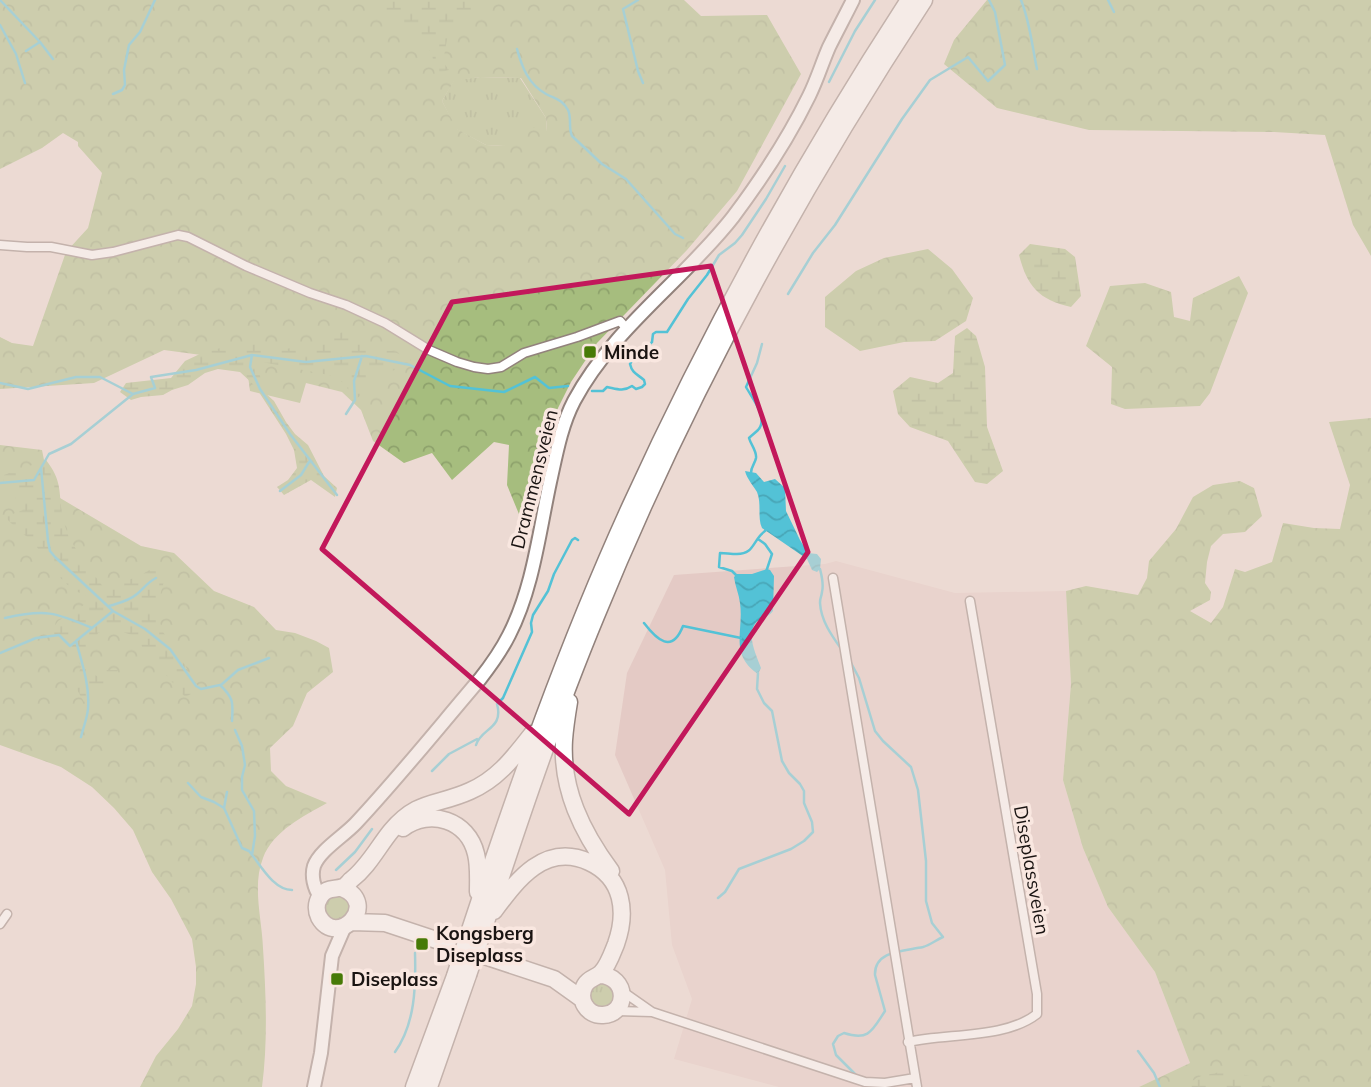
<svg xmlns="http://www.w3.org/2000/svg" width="1371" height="1087" font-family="Mulish,sans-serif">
	<defs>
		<pattern id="grass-tufts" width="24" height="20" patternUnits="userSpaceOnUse" patternTransform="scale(1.75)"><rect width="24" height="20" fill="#a6bd7e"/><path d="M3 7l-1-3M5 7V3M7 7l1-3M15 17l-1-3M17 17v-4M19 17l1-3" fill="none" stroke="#8ea26c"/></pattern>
		<pattern id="forest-crowns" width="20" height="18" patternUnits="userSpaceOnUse" patternTransform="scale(1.75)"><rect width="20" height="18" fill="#a6bd7e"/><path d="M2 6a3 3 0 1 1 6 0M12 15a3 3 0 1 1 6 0" fill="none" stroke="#8ea26c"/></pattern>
		<pattern id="wetland-marsh" width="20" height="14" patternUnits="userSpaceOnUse" patternTransform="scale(1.75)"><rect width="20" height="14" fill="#a6bd7e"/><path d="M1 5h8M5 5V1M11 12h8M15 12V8" fill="none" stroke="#8ea26c"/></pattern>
		<pattern id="water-waves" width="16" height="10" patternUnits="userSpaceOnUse" patternTransform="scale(1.75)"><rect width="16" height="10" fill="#53c2d6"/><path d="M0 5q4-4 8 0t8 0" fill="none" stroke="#48a6b7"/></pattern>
	</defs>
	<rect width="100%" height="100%" fill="#ecdad3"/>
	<path fill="#e4cac5" d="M836,561L955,593L1066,591L1071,684L1063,780L1083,848L1108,907L1155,972L1190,1063L1139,1087H779L674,1059L692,999L672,945L665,870L615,755L627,673L674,575L825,564Z"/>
	<path fill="url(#grass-tufts)" d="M480,77L520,78L546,118L547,132L504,146L486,145L456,129L442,101L454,80Z
		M324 908a13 13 0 1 1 26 0a13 13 0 1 1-26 0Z
		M607,982L615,992L612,1004L604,1009L591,1004L589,991L594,983Z"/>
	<path fill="url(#forest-crowns)" fill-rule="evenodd" d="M0,0H684L701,16L767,15L801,74L737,191L687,250L597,343L571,382L558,408L542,460L530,525L521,519L507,485L509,445L494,442L452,480L432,453L404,463L373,441L361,410L342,392L306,383L300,403L250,391L246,361L164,350L94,383L0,389V337L12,343L33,346L66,252L88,228L102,173L78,146V142L63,133L42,148L0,169ZM480,77L521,78L546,118L547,131L515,123L504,146L486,145L457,129L442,101L454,81Z
		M987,0H1371V256L1353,225L1325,135L1274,132L1089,130L997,108L944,64L954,40Z
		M928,249L952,269L973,298L966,321L935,341L904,342L860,351L825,327V297L856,271L884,258Z
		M1239,276L1248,293L1210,393L1200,406L1125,409L1111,404L1112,367L1086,346L1110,286L1145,283L1171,292L1174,317L1190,321L1193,298Z
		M1371,418V1087H1139L1190,1063L1155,972L1108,907L1083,848L1063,780L1071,684L1066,591L1086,586L1138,595L1147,578L1149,561L1176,529L1193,497L1213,485L1240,481L1254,488L1262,516L1245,532L1223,534L1211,546L1207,562L1205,583L1211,592L1210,600L1190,611L1211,623L1223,607L1235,569L1245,572L1272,562L1283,523L1314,528L1340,529L1350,485L1329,422Z
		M0,445L42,450L48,480L55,495L141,546L174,553L214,591L254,607L276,630L295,633L316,641L329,648L333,672L307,693L293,726L270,748L271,771L286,786L327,803C304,816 273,831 263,858C252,886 262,919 263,948C266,995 268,1041 262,1087H140L156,1056L178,1029L192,1006L196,984V967L192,939L171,899L152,872L133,830L114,808L92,787L61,767L0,745Z"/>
	<path fill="url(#wetland-marsh)" d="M377,0H493L477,13L459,21L447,39L443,62L449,70L435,74L432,53L407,31L389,18Z
		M1030,244L1065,249L1075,257L1081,296L1071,307C1039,300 1027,286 1019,255Z
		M967,328L976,336L985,367L987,427L1003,471L987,484L975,482L948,441L910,427L898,414L893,391L910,377L938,383L953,373L955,336Z
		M348,330L378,350L393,351L411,360C398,372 388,370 376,378C367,385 363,396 353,401L346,385L334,376L257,361L263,391L274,401L286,422L295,434L308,445L324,476L337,488L335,497L311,480L284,495L277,487L288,480L297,468L294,450L286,434L255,386L240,372L218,369L205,373L188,385L172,390L163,395L141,397L131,400L120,392L126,383L171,378L185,361L202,353L239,343L261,340L286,349L311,344Z
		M46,460C65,484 57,496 64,522C70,547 90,568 104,588L140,576L156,566L166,574L156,610L163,632L179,654L193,680L201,689L185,697L132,635L110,628L98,633L87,658L93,673L98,677L106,670H118C111,685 98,693 84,702L75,686L81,666L74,656L48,636L58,621L81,607L92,598L73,590L49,567L34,542L18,530L5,517L23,510L12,492L2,488L4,475Z
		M1225,1071L1250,1076L1272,1087H1181L1201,1076Z"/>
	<path fill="url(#water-waves)" d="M745,471L756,473L764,482L775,479L785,488L786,511L800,540L808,553L817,554L821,559L820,569L817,572L812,570L807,559L762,528C757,517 762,504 757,492C753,485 747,479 745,471Z
		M767,569L770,570L774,576L773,611C769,617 765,615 759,620C744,631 756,654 761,668L758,674C729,654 744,631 740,603C739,594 735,586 734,577L737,574H752Z"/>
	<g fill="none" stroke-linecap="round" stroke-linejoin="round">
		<path stroke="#53c2d6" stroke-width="2.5" d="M0,0L40,42L53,59
			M638,0L623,9L638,71L643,83
			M1021,0C1030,22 1032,46 1037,69
			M1108,0L1114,12
			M0,25L16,54L25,83
			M517,49C522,67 528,84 546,94C555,99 562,99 568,110C572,118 568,128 572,136L602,164L626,179L675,234L683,238
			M26,51L40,42
			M829,82L855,31L875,0
			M113,94L122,90L125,85L124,70L129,45L140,32L155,0
			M788,294L813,253L835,225L902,119L930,80L968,57L988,81L1005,65L995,12L989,0
			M252,355L250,367L260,389L290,434L337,495
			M0,383L28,389L76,377H100L133,394L155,388L151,377L196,370L252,355L306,362L366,356L410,365L450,386L504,392L535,377L549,388L568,386
			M592,391H603L607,387C617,389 623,392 632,386L636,389L642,387L645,384L644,380C637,374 632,373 630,364L633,359L652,342L653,334L656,332H667L688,299L707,275L719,255L735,243L742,235L766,199L785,166
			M346,414L355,400L354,381L362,356
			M41,468L48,541L50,551L55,557L113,611L145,629L170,649L196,686L201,689L220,685C234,698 233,703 232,721
			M751,473C751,466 755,464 756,458C757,451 751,445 749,438C752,435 755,433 758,430C769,418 752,398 746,387L757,363L762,344
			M0,483L34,480L49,454L71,444L133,394
			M280,491L301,475L309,462
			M758,539L765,544L772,554L766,572
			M820,569C822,577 824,584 822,592C821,599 820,597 820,603C821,621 832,636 842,650
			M736,575L732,571L719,567L720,553C725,553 731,554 737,554C751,554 752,546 759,537C761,534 764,532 767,529
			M109,606C119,603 129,601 137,594C144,588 148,582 156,578
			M5,618C45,609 55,612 92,628
			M644,623C657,640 672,654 683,626L741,638
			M0,653L36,638L59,635L70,646L75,642
			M850,661L859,678L875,731L883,741L911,767L918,790L926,861V901L932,923L943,937C936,940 930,945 923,947C905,951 874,950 875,975L885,1011C872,1031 869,1041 844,1033L838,1036L833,1044L836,1055L855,1074L856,1077
			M221,685L238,670L269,658
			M235,730L242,746L245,765L242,777V790L254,811L255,836L252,855
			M81,737C83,728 87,719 88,709C90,686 82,663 76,641L113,611
			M476,745C481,728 504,729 497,704L503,698L532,632L531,623L533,615L548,591L554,574L572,540L575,538L578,540
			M432,771L449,754L477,739
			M188,783L201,797L214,802L224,808
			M227,792L224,808L242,848L249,851C260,864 273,890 292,890
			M336,870L355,852L372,829
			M718,898L725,892L739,869L791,849L804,841L813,832L812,822L804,803V791L800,784L789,773L782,761L772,711L764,703L757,689L758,673
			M1138,1051L1154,1073L1160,1087
			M395,1052C415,1024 416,987 415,953"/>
		<defs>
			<path id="street" d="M0,245L27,247H51L92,255L113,252L178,235L188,237L246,266L310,293L346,305L385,323L429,350L457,362L474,367L488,369L501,367L524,353L577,337L620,321L627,329
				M833,578L917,1087
				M0,924L7,914
				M622,991L652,1012L865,1082L885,1083L915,1078
				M617,1011L652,1012
				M908,1042C948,1033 1005,1039 1037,1014V994L970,601"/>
			<path id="primary" d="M320,897C314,888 311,876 314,866C320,850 344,836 356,823C399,777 439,727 480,679C491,665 501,651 509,635C533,588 539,533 550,482C556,455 561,426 574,401C613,328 683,281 733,217C760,181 789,137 809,96C817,80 822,63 829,47C837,31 845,16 853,0
				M314,1087L321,1053L332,956L345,926"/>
			<path id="highway" d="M569,702C567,714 565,727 564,740C561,789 582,832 611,871
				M403,828C430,808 468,820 476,854C479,866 478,879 478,892
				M342,888C381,904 337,949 319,917C316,911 316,903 320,897C326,887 334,890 343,887C346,886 348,883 351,880C368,867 378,847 391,831C418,799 437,806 470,791C498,779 514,757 532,734
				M494,911C517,880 545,842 589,862C624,878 627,913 616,944C612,954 608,966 601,973C596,978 589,978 585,985C577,999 587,1016 603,1015C629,1014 628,976 600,975
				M352,922L385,923L554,979L582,999
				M468,936C516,790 567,645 631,505C711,330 804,161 909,0
				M480,940C516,831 552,722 596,616C684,400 796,195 924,0
				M414,1087L455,976
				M429,1087L468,975"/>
		</defs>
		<use href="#street" stroke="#92827c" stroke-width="11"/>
		<use href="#primary" stroke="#92827c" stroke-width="16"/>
		<use href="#highway" stroke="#92827c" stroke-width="19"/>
		<use href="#street" stroke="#fff" stroke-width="8"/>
		<use href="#primary" stroke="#fff" stroke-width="12"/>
		<use href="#highway" stroke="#fff" stroke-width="16"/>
		<defs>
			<path id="highway-bridge" d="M468,975L480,940
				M455,976L468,936"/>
		</defs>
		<use href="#highway-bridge" stroke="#92827c" stroke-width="19" stroke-linecap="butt"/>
		<use href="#highway-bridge" stroke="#fff" stroke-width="16"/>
	</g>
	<path d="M0 0H1371V1087H0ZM711,266L808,552L629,814L322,549L452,302Z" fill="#ecdad3" fill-opacity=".55" fill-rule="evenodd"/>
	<path fill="none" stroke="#c2185b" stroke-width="5" stroke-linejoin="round" d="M711,266L808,552L629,814L322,549L452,302Z"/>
	<g fill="#477a07" stroke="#f9e7e0" stroke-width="2.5">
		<rect x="583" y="345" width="14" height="14" rx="3.5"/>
		<rect x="415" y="937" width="14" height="14" rx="3.5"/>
		<rect x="330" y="972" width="14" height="14" rx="3.5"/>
	</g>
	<g text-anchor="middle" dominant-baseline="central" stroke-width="7" stroke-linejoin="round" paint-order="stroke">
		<g font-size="19" font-weight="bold" fill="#1a1412" stroke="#f9e7e0" text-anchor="start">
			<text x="604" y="352">Minde</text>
			<text x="436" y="933">Kongsberg<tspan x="436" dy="22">Diseplass</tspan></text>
			<text x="351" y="979">Diseplass</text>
		</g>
		<g font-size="19" fill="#1a1412" stroke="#f9e7e0">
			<text transform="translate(534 479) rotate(-76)">Drammensveien</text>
			<text transform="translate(1032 870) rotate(80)">Diseplassveien</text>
		</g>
	</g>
</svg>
